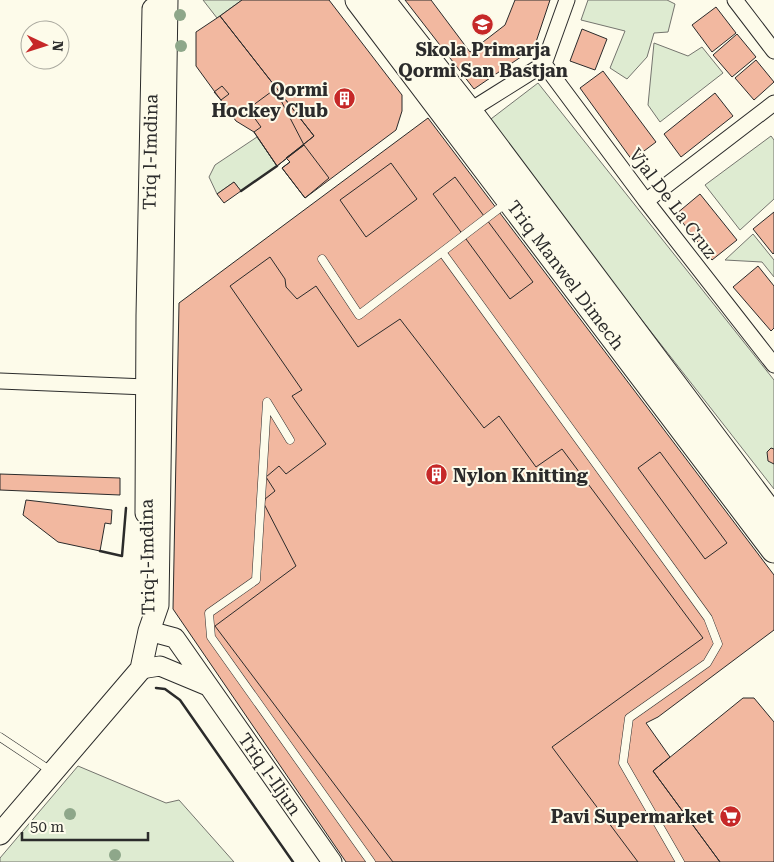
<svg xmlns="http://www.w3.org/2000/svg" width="774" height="862" font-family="'Roboto Serif',serif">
	<rect width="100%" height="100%" fill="#fdfbea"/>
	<path fill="#deebd1" stroke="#74746e" d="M203,0H242L217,18Z
		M588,0H667L675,4L668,32L654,33L647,57L627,79L610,68L625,31L581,20Z
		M654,43L688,56L702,47L723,73L660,122L648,105Z
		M538,83L774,380V489L487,122Z
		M771,136L774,140V199L740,230L705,185Z
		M257,137L277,166L241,191L234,182L217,194L209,177L215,165Z
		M753,234L774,260V277L762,262L725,260Z
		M78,766L166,803L179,800L234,862H0V858Z"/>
	<path fill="#f2b8a0" stroke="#2b2b2b" d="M242,0H329L402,95V111L396,130L305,198L282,168L290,162L286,158L314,136L220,16Z
		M405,0H431L470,52L505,25L515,0H550L534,48L474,89Z
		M716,7L736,33L712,52L692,25Z
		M220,16L314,136L277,166L254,132L236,121L196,66V32Z
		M582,29L607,39L595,70L570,61Z
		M737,34L756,57L732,77L713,55Z
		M756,60L774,82L754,100L735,78Z
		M603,71L656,142L632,160L580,88Z
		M222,86L229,94L221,100L214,92Z
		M275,89L304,145L277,166L254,132L261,127L248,109Z
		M715,93L733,116L681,157L664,134Z
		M428,118L774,575V630L658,717L646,723L670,757L653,771L720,862H346L173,609L179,303Z
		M304,145L329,178L305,198L282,168L290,162L286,158Z
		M391,163L417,199L366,237L340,200Z
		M455,177L533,282L510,299L433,194Z
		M234,182L241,191L224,203L217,194Z
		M700,194L737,240L712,260L676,214Z
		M774,212V253L773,254L753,229Z
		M270,257L285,279L286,287L297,299L316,286L358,347L400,319L484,428L499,416L536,467L562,449L703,638L552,747L638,862H393L215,626L296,566L264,504L265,499L275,491L266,477L279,466L286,474L326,444L292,396L302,390L230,286Z
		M758,266L774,286V328L771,331L733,287Z
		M771,448L774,449V464L768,461L767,452Z
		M660,452L727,543L705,559L638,468Z
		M0,474L120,478V495L0,490Z
		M26,500L112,510L111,524L105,523L100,551L58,542L23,515Z
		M743,698H754L774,722V862H720L653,771Z"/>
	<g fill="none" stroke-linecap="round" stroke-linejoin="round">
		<defs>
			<path id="service" d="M442,252L501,207L509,204
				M322,259L359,315L442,252L708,618L718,644L707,663L629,718L623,763L680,862
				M290,440L267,402L256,580L209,613L211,637L371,862
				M0,737L51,771"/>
			<path id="minor" d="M735,0L774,51
				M544,64L646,201L774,365
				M469,111L544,64L567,0
				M646,201L774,103
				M0,381L146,387"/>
			<path id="tertiary" d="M149,631L175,638L332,862
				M141,669L160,666L208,686"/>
			<path id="secondary" d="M146,513L147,316L153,9
				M0,834L141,669L149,631L158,605L167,0"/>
			<path id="trunk" d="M358,0L774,550
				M382,0L469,111L774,518"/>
		</defs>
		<use href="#service" stroke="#2b2b2b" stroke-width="9"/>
		<use href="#minor" stroke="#2b2b2b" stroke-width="17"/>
		<use href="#tertiary" stroke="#2b2b2b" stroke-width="21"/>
		<use href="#secondary" stroke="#2b2b2b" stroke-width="23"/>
		<use href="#trunk" stroke="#2b2b2b" stroke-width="27"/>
		<use href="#service" stroke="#fdfbea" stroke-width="8"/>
		<use href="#minor" stroke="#fdfbea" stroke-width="15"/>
		<use href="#tertiary" stroke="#fdfbea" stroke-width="19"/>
		<use href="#secondary" stroke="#fdfbea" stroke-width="21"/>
		<use href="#trunk" stroke="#fdfbea" stroke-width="25"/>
		<path stroke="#2b2b2b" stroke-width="2.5" d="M241,191L277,166
			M100,551L122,556L126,508
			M156,688L165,689L180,700L293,862"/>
	</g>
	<g fill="#8ea78a">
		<circle cx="180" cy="15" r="6"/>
		<circle cx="181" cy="46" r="6"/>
		<circle cx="70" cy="814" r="6"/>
		<circle cx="115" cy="855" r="6"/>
	</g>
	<defs>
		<symbol id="school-disc" viewBox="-11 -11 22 22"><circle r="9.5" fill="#c62828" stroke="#fdfbea"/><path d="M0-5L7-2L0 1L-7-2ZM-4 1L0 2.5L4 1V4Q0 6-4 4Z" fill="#fff"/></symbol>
		<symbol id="building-disc" viewBox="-11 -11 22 22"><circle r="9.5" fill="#c62828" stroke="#fdfbea"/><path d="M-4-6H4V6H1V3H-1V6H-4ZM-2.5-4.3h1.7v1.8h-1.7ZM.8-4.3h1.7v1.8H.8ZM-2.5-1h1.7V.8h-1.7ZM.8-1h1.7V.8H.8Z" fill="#fff"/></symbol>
		<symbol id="supermarket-disc" viewBox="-11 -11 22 22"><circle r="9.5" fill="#c62828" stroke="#fdfbea"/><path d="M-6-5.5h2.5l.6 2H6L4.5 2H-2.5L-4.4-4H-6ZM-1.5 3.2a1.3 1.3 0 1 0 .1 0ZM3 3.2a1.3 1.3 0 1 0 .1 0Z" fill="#fff"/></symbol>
	</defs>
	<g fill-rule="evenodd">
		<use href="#school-disc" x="470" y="12" width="25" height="25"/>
		<use href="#building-disc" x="332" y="86" width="25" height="25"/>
		<use href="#building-disc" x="424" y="462" width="25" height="25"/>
		<use href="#supermarket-disc" x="718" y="804" width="25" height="25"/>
	</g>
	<g text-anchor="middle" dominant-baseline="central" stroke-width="4" stroke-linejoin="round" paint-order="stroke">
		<g font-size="18" font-weight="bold" fill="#2b2b2b" stroke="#fdfbea" text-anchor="end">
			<text x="483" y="49" text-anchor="middle">Skola Primarja<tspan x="483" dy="21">Qormi San Bastjan</tspan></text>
			<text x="328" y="89">Qormi<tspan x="328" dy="21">Hockey Club</tspan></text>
			<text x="453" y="475" text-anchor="start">Nylon Knitting</text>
			<text x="714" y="816">Pavi Supermarket</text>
		</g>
		<g font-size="18" fill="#2b2b2b" stroke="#fdfbea">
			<text transform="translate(150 152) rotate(-89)">Triq l-Imdina</text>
			<text transform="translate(673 203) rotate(53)">Vjal De La Cruz</text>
			<text transform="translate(566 275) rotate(53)">Triq Manwel Dimech</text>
			<text transform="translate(147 557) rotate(-91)">Triq l-Imdina</text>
			<text transform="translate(270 774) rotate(55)">Triq l-Iljun</text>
		</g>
	</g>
	<g transform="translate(45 45) rotate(94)"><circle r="24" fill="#fdfbea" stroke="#a9a89e"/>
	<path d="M0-4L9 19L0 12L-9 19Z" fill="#c62828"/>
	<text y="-8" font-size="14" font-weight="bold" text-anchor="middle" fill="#2b2b2b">N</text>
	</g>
	<path d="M22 832v8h126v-8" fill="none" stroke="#2b2b2b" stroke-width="2.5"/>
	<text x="30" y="832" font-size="15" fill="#2b2b2b" stroke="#fdfbea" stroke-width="4" paint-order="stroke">50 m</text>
</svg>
